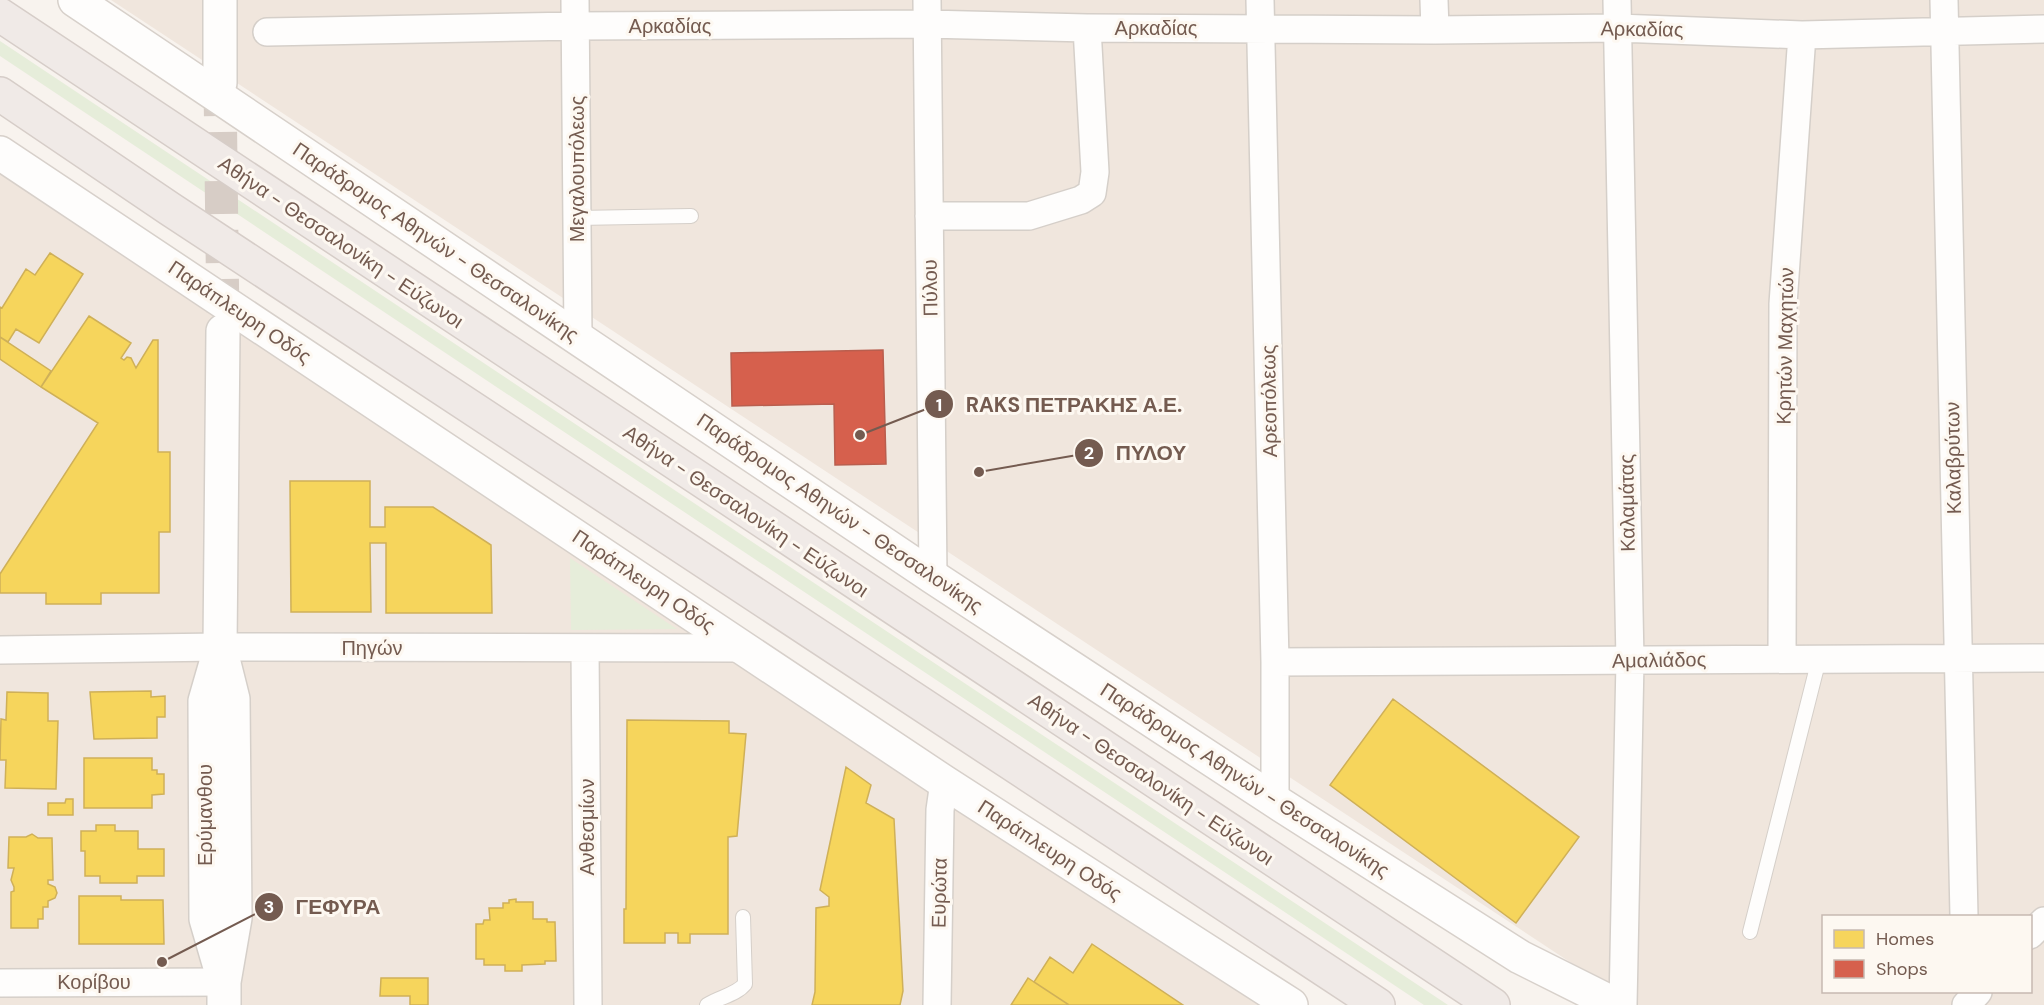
<svg xmlns="http://www.w3.org/2000/svg" width="2044" height="1005" font-family="'DM Sans',sans-serif">
	<rect width="100%" height="100%" fill="#f8f3ee"/>
	<path fill="#f0e6dd" fill-rule="evenodd" d="M111,0H2044V1005H1635ZM1824,916H2030V992H1824Z
		M0,166L1263,1005H0Z"/>
	<path fill="#e6edda" d="M0,41L1448,1005H1424L0,56Z
		M570,558L677,629L571,630Z"/>
	<path fill="#f6d55c" stroke="#cfb058" stroke-width="1.5" d="M50,253L83,274L39,343L16,329L8,342L0,337V307L2,308L26,269L35,275Z
		M89,316L131,343L121,358L124,360L127,357L131,358L136,368L153,340H158V452H170V532H159V593H101V604H46V593H0V574L98,423L41,387Z
		M0,337L51,371L41,387L0,359Z
		M290,481H370V527H385V507H433L491,545L492,613H386V543H370L371,612H291Z
		M151,691V697L165,696V717H157V738L94,739L90,692Z
		M7,692L48,693V721H58L56,789L5,788L6,760H0L1,719L6,720Z
		M1393,699L1579,837L1516,923L1330,785Z
		M627,720L729,721V733L746,734L737,836L728,837V934H690V943H678V933H665V943H624V909H626Z
		M84,758H152V770H157V774H164V794L152,795V808H84Z
		M846,767L871,785L866,803L894,819L903,991L900,1005H812L815,992L816,908L829,906V897L820,890Z
		M66,799H73V815H48V803H65Z
		M96,825H115V831H138V849H164V876H137V883H100V876H85V851H81V831H96Z
		M32,834L38,838H52L53,880H48V884L55,887L57,893L55,898L48,901V907H43V919H38V928H11V892L14,891V887L11,880L14,868H8L9,837H26Z
		M79,896H121V900H163L164,944H79Z
		M516,899V902H533V919H547V922H555L556,961H545V964L522,965V971H505V965H484V959H476V924H483L484,920H490L489,908H503V903H509V900Z
		M1092,944L1183,1005H1069L1034,982L1050,957L1073,973Z
		M381,978H428V1005H410V996H380Z
		M1028,978L1034,982L1069,1005H1011Z"/>
	<path fill="#d6604d" stroke="#b95e4e" stroke-width="1.5" d="M883,350L886,464L835,465L834,404L732,406L731,353Z"/>
	<g fill="none" stroke-linecap="round" stroke-linejoin="round">
		<path stroke="#d7cdc6" stroke-width="33" stroke-dasharray="33 16" stroke-linecap="butt" d="M220,83L223,326"/>
		<defs>
			<path id="service" d="M577,218L691,216
				M1750,932L1819,659
				M707,1005C719,997 736,995 745,984L743,917"/>
			<path id="minor" d="M575,0L578,337
				M927,0L933,577
				M1260,0L1275,662V801
				M1434,0L1435,30
				M1617,0L1630,661L1623,1005
				M1944,0L1964,916
				M267,32L576,26L927,24L1087,28L1435,30L1618,28L1802,35L2044,29
				M929,216H1029L1081,200L1092,193L1095,172L1087,28
				M585,649L588,1005
				M0,650L220,647L743,648
				M1782,659L1783,304L1802,35
				M1275,662L2044,658
				M2030,935L2044,921
				M0,983L224,982
				M937,1005L940,810L944,782
				M1966,1005L1978,992"/>
			<path id="tertiary" d="M220,0V83
				M223,331L220,647L233,699L235,918L224,982V1005
				M220,649L205,701L206,919L222,974"/>
			<path id="secondary" d="M75,0L933,577L1275,801L1520,957L1616,1005
				M0,153L944,782L1291,1005"/>
			<path id="motorway" d="M0,15L1493,1005
				M0,94L170,209L1378,1005"/>
		</defs>
		<use href="#service" stroke="#d5cfc9" stroke-width="16"/>
		<use href="#minor" stroke="#d5cfc9" stroke-width="30"/>
		<use href="#tertiary" stroke="#d5cfc9" stroke-width="36"/>
		<use href="#secondary" stroke="#d7d0ca" stroke-width="36"/>
		<use href="#motorway" stroke="#d6cdc8" stroke-width="36"/>
		<use href="#service" stroke="#fefdfc" stroke-width="14"/>
		<use href="#minor" stroke="#fefdfc" stroke-width="27"/>
		<use href="#tertiary" stroke="#fefdfc" stroke-width="33"/>
		<use href="#secondary" stroke="#fefdfc" stroke-width="33"/>
		<use href="#motorway" stroke="#f0eae7" stroke-width="33"/>
	</g>
	<g text-anchor="middle" dominant-baseline="central" stroke-width="6" stroke-linejoin="round" paint-order="stroke">
		<g font-size="20" fill="#745b50" stroke="#fdf8f1">
			<text x="670" y="26">Αρκαδίας</text>
			<text x="1156" y="28">Αρκαδίας</text>
			<text transform="translate(1642 29) rotate(1)">Αρκαδίας</text>
			<text transform="translate(577 169) rotate(-90)">Μεγαλουπόλεως</text>
			<text transform="translate(341 242) rotate(34)">Αθήνα - Θεσσαλονίκη - Εύζωνοι</text>
			<text transform="translate(436 242) rotate(34)">Παράδρομος Αθηνών - Θεσσαλονίκης</text>
			<text transform="translate(930 288) rotate(-91)">Πύλου</text>
			<text transform="translate(240 312) rotate(34)">Παράπλευρη Οδός</text>
			<text transform="translate(1785 346) rotate(-89)">Κρητών Μαχητών</text>
			<text transform="translate(1269 401) rotate(-91)">Αρεοπόλεως</text>
			<text transform="translate(1953 458) rotate(-91)">Καλαβρύτων</text>
			<text transform="translate(1627 503) rotate(-91)">Καλαμάτας</text>
			<text transform="translate(746 511) rotate(34)">Αθήνα - Θεσσαλονίκη - Εύζωνοι</text>
			<text transform="translate(840 513) rotate(34)">Παράδρομος Αθηνών - Θεσσαλονίκης</text>
			<text transform="translate(644 581) rotate(34)">Παράπλευρη Οδός</text>
			<text x="372" y="648">Πηγών</text>
			<text transform="translate(1659 660) rotate(-1)">Αμαλιάδος</text>
			<text transform="translate(1151 779) rotate(34)">Αθήνα - Θεσσαλονίκη - Εύζωνοι</text>
			<text transform="translate(1245 780) rotate(33)">Παράδρομος Αθηνών - Θεσσαλονίκης</text>
			<text transform="translate(205 815) rotate(-90)">Ερύμανθου</text>
			<text transform="translate(587 827) rotate(-90)">Ανθεσμίων</text>
			<text transform="translate(1050 850) rotate(33)">Παράπλευρη Οδός</text>
			<text transform="translate(939 893) rotate(-89)">Ευρώτα</text>
			<text x="94" y="982">Κορίβου</text>
		</g>
	</g>
	<path fill="none" stroke="#745b50" stroke-width="2" d="M860 435L939 404M979 472L1089 453M162 962L269 907"/>
	<g fill="#745b50" stroke="#fdf8f1" stroke-width="2">
		<circle cx="860" cy="435" r="6"/>
		<circle cx="979" cy="472" r="6"/>
		<circle cx="162" cy="962" r="6"/>
		<circle cx="939" cy="404" r="15"/>
		<circle cx="1089" cy="453" r="15"/>
		<circle cx="269" cy="907" r="15"/>
	</g>
	<g font-size="18" text-anchor="middle" font-weight="bold" fill="#fff">
		<text x="939" y="411">1</text>
		<text x="1089" y="459">2</text>
		<text x="269" y="913">3</text>
	</g>
	<g font-size="21" text-anchor="middle" font-weight="bold" fill="#745b50" stroke="#fdf8f1" stroke-width="6" stroke-linejoin="round" paint-order="stroke">
		<text x="1074" y="412">RAKS ΠΕΤΡΑΚΗΣ Α.Ε.</text>
		<text x="1151" y="460">ΠΥΛΟΥ</text>
		<text x="338" y="914">ΓΕΦΥΡΑ</text>
	</g>
	<rect x="1822" y="915" width="210" height="78" fill="#fdf8f1" stroke="#c6b9b1" stroke-width="1.5"/>
	<rect x="1834" y="930" width="30" height="18" fill="#f6d55c" stroke="#c6b9b1" stroke-width="1.5"/>
	<text x="1876" y="945" font-size="18" fill="#745b50">Homes</text>
	<rect x="1834" y="960" width="30" height="18" fill="#d6604d" stroke="#c6b9b1" stroke-width="1.5"/>
	<text x="1876" y="975" font-size="18" fill="#745b50">Shops</text>
</svg>
